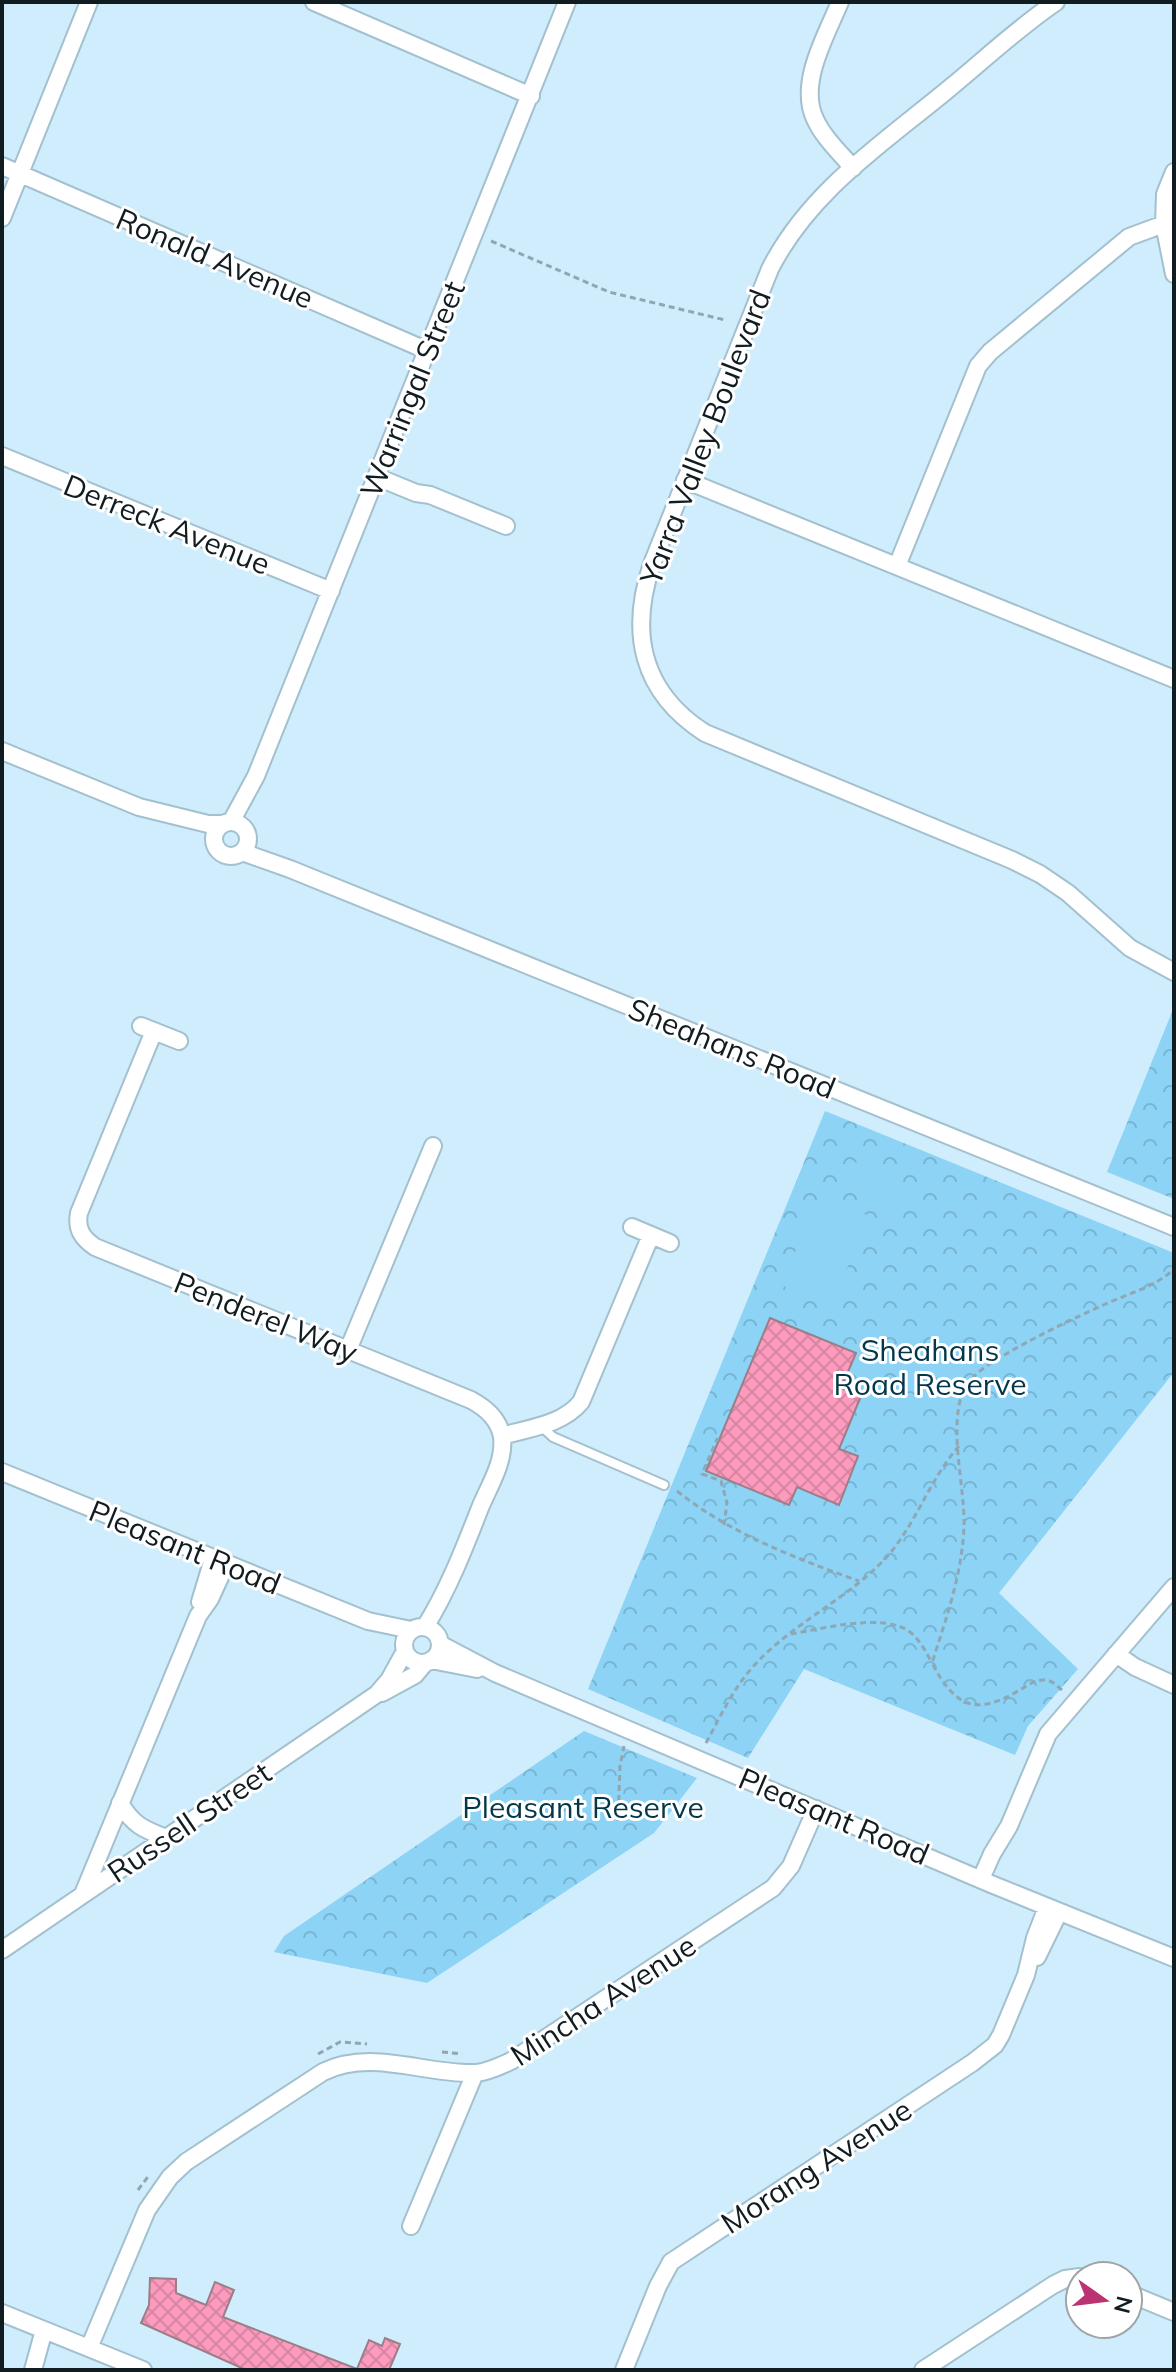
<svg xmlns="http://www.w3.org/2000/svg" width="1176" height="2372" font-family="Mulish,sans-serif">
	<defs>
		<pattern id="forest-crowns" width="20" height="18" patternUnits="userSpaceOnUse" patternTransform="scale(2)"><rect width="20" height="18" fill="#8cd3f5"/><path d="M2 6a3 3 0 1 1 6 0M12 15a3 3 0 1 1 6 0" fill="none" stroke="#78b5d2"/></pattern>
		<pattern id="building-cross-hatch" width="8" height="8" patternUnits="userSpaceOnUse" patternTransform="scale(2)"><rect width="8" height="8" fill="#fc9bbd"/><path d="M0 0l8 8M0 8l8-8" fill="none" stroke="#d785a2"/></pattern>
	</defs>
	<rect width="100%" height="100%" fill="#cfedfc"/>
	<path fill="url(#forest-crowns)" d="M1174,1007V1199L1107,1172Z
		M825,1111L1174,1253V1372L999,1593L1078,1669L1028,1726L1015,1755L804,1669L748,1758L588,1689Z
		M584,1731L697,1778L654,1833L427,1983L274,1952L284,1936Z"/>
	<path fill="#8cd3f5" d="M849,1160L909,1184L898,1212L838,1187Z
		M819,1195L869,1216L831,1306L781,1285Z"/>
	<path fill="url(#building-cross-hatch)" stroke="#9b7e87" stroke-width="2" d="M770,1318L856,1353L841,1388L861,1396L839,1449L858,1456L839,1505L797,1487L789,1505L706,1471Z
		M150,2278L176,2279V2293L206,2305L215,2282L234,2290L223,2317L357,2369L369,2340L382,2346L385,2338L400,2344L389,2370H246L141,2323L149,2305Z"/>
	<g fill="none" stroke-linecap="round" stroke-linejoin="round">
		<defs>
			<path id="service" d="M542,1427L553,1437L664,1485"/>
			<path id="minor" d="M314,2L531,96
				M840,2C826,36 798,83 815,119C823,137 840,153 853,168
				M1056,2C1019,27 985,59 951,87C885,142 810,190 770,269L652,564C629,632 641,692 705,733L1012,860L1040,874L1068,893L1130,948L1174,972
				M2,166L428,351
				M2,218L89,2
				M1164,224L1174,274
				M2,456L331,591
				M377,477L416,493L430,495L506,526
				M685,480L1174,679
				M897,566L978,366L990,352L1129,237L1164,224L1165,194L1174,172
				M2,751L139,807L208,824H222
				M214 839a17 17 0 1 1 34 0a17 17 0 1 1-34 0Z
				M231,822L256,776L567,2
				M242,852L290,869L1174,1227
				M141,1026L179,1041
				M154,1031L79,1213C76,1229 82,1238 95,1247L471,1400C486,1408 499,1419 502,1437C505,1462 489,1486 480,1508C464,1549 448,1590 425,1627
				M632,1227L670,1243
				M348,1350L433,1146
				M502,1436C529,1428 562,1425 581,1402L651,1235
				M2,1472L368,1621L411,1630
				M200,1602L213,1559
				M404 1645a18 18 0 1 1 36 0a18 18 0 1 1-36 0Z
				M440,1644L495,1673L991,1884L1174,1958
				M1116,1654L1135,1667L1174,1685
				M431,1660L477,1669
				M382,1693L415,1675L425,1663
				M120,1803C133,1825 143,1829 166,1838
				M981,1879L992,1854L1009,1826L1048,1734L1174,1587
				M83,1894L198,1616L210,1599L226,1564
				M2,1950L377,1694L389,1680L405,1651
				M1037,1957L1059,1912
				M411,2226L475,2073
				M1128,2293L1174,2312
				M2,2313L143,2370
				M89,2348L147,2210L170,2177L186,2162L323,2072C372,2048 424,2075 476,2073C488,2072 500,2066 511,2061L773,1888L791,1866L816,1809
				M33,2370L44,2330
				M624,2370L658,2286L671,2262L972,2063L995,2045L1001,2035L1026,1975L1035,1938L1047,1907
				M923,2370L1053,2285L1065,2279L1080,2277"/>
		</defs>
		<use href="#service" stroke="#a3c0cf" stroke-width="12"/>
		<use href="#minor" stroke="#a3c0cf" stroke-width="20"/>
		<path stroke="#8fa7b2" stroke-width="3" stroke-dasharray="6 4" stroke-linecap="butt" d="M491,241L609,292L725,320
			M966,1386L983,1392
			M719,1440L717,1439L702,1474L721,1481L727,1503L724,1525
			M677,1491C731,1534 795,1558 859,1581
			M791,1634C821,1629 884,1612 910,1632C920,1640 926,1652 932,1663
			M1062,1690C1057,1686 1053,1681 1046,1680C1035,1679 1027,1686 1018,1691C974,1717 954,1705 932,1663C946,1619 962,1574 964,1527C965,1486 949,1433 962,1394C967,1381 980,1370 991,1363C1028,1340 1070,1320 1110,1302C1133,1292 1156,1286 1174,1269
			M706,1743C720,1717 732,1691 751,1669C789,1625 845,1601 885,1559C916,1525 929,1480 959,1446
			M618,1821L620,1766L624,1746
			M442,2052L462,2054
			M318,2054L340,2042L367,2044
			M138,2190L150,2174"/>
		<use href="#service" stroke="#fff" stroke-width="8"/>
		<use href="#minor" stroke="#fff" stroke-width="16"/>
	</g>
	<g text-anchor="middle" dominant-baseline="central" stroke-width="6" stroke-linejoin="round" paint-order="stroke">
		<g font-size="30" fill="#111c21" stroke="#fff">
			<text transform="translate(215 258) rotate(23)">Ronald Avenue</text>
			<text transform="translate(412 389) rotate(-68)">Warringal Street</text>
			<text transform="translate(705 437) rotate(-69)">Yarra Valley Boulevard</text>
			<text transform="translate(167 524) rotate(22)">Derreck Avenue</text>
			<text transform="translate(732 1048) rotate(22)">Sheahans Road</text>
			<text transform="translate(266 1317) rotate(22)">Penderel Way</text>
			<text transform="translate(185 1547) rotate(22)">Pleasant Road</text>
			<text transform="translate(834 1816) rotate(23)">Pleasant Road</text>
			<text transform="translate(189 1822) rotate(-34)">Russell Street</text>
			<text transform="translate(603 2000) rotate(-33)">Mincha Avenue</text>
			<text transform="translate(816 2166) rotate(-33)">Morang Avenue</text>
		</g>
		<g font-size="30" fill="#03374b" stroke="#fff">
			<text x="930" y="1350">Sheahans<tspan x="930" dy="34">Road Reserve</tspan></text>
			<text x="583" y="1807">Pleasant Reserve</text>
		</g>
	</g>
	<rect width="1176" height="2372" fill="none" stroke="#111c21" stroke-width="8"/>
	<g transform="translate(1104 2300) rotate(104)"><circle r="38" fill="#ffffff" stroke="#a0a4a6" stroke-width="2"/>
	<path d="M0-6L14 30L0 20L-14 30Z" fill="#bb3370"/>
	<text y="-12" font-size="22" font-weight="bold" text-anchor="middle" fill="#111c21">N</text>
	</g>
</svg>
